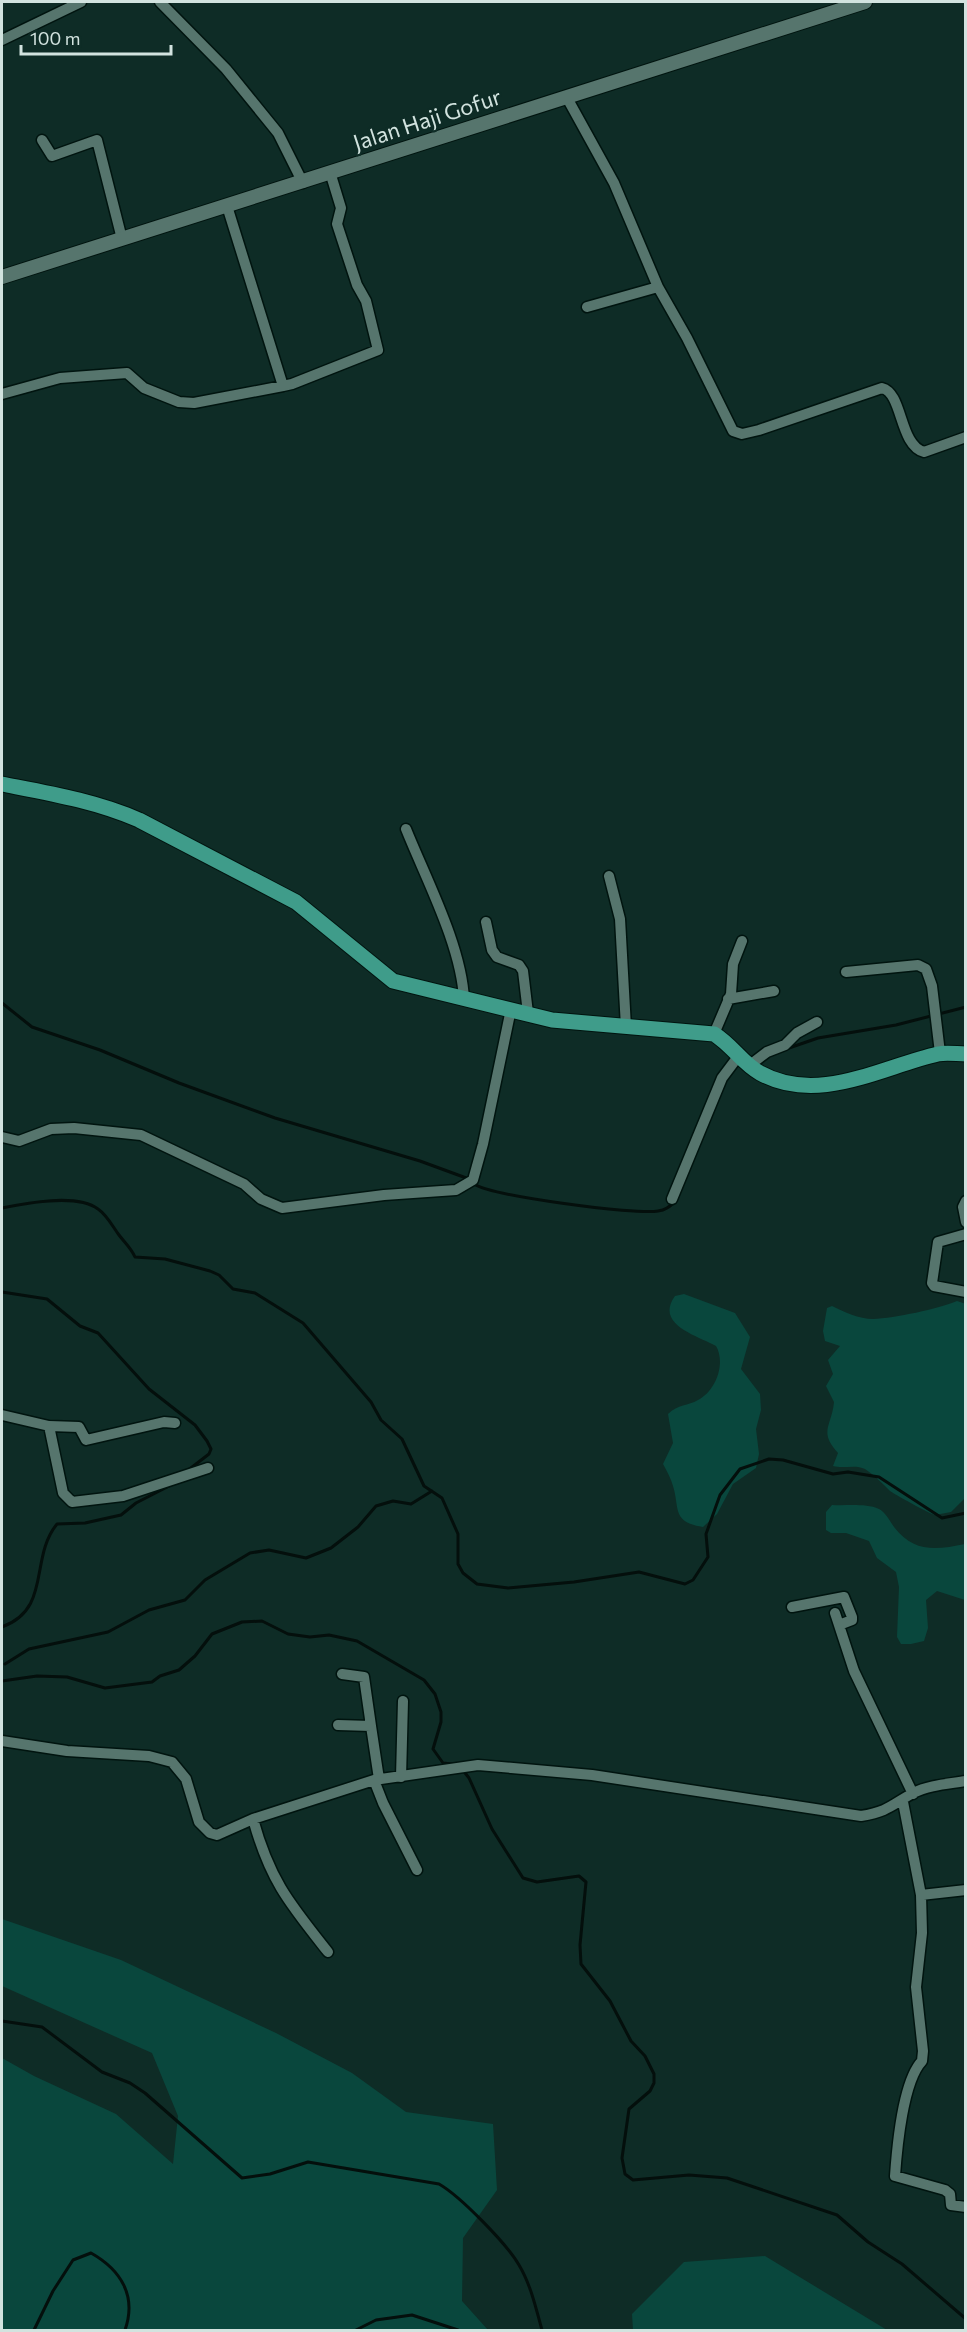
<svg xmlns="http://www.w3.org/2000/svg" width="967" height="2332" font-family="Commissioner,sans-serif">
	<rect width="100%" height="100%" fill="#0e2c26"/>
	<path fill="#09473d" d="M684,1294L735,1313L750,1337L741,1369L760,1394L761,1410L756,1429L759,1454L756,1468L733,1484L717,1514L703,1527C671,1522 680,1508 673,1486C671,1479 667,1471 663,1464L673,1443L668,1414C678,1404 688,1406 698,1400C716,1391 726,1363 716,1346C699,1336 654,1325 675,1296Z
		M957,1301L966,1304L965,1498L951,1512L935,1515C932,1515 892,1493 890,1491C882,1483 874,1475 865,1469C855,1464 844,1469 833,1466L838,1453C818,1431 832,1426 834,1402L826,1386L833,1374L828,1360L840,1346L825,1341L823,1331L827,1308L832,1306C844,1312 859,1319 873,1319C895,1318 938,1309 957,1301Z
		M832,1505C847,1506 865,1503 879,1509C885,1512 890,1521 894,1527C914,1553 936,1550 965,1544V1600L937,1591L926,1600L928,1628L924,1641L911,1644H901L897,1637L899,1587L896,1572L877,1558L869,1541L846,1533H831L826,1530V1512Z
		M2,1919L121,1960L276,2033L352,2073L406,2112L493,2124L497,2190L463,2238L462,2301L488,2330H2V2058L34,2076L116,2114L173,2164L178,2116L152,2053L2,1986Z
		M765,2256L887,2330H633L632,2314L684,2262Z"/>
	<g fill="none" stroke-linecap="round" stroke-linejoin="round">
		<path stroke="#040f0c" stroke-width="3" d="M2,1003L32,1027L100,1050L179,1083L275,1118L420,1161L469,1179
			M786,1049L818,1038L896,1025L966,1007
			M474,1184C492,1196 635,1215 658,1211C665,1210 670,1207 674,1202
			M2,1208C26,1203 77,1193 98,1209C107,1215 113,1227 119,1235C125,1243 131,1248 135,1257L165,1259L210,1271L219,1275L233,1289L255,1293L303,1323L371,1402L381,1420L402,1439L424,1486L442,1498L458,1534V1564L463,1573L477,1584L508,1588L574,1582L639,1572L685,1584L693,1580L708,1557L706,1534L720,1495L740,1469L769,1459L783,1460L833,1474L848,1472L879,1477L942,1518L966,1513
			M2,1292L47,1299L80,1326L98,1333L149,1389L195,1425L207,1441L211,1449L209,1454L187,1471
			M2,1627C52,1609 29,1558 57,1524L85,1523L121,1515L136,1503L171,1485
			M5,1664L29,1649L108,1632L149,1610L185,1600L205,1580L250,1553L269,1550L306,1558L331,1548L358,1527L376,1506L393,1501L411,1504L432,1491
			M2,1681L37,1676L67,1677L105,1688L152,1682L160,1676L179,1670L195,1656L212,1634L242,1622L262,1621L288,1634L310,1637L329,1635L357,1641L424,1680L435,1694L441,1712V1722L433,1749L443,1763L452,1764
			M462,1769L469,1778L492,1829L523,1878L537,1882L579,1876L586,1882L580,1945L581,1964L610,2001L631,2041L645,2056L654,2074V2083L650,2091L629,2109L622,2158L625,2174L633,2180L689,2175L727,2178L837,2215L868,2242L902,2264L966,2319
			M2,2021L42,2027L102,2072L130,2083L145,2093L242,2178L270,2174L308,2162L439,2184C460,2196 507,2244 519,2265C531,2285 536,2309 542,2330
			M34,2330L53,2291L73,2260L91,2253C121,2270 137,2296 125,2330
			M356,2330L376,2320L412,2315L458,2330"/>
		<defs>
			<path id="minor" d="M160,2L226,69L278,133L303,183
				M2,40L81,2
				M566,96L614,183L658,287L687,338L733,431L742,434L759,430L882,388C903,393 899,445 924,452L966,437
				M42,140L52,156L97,140L122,239
				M227,206L283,386L292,384L378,350L366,301L357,285L337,224L341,208L330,172
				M587,307L658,287
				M2,394L60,378L127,373L144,388L179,402L194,403L283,386
				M406,829C426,879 462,947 464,1000
				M609,876L620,919L626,1027
				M486,922L492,950L497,957L519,965L523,971L528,1013
				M846,972L918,965L926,969L932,986L940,1053
				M728,999L774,991
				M714,1034L731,994L733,964L742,941
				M750,1065L767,1052L785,1045L797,1033L817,1022
				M2,1137L19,1141L51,1129L74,1128L141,1135L244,1184L261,1199L282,1208L384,1195L456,1190L473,1180L483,1144L511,1009
				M672,1199L722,1078L740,1054
				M966,1201L963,1207L966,1222
				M966,1234L938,1242L932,1283L934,1286L966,1292
				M2,1415L49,1426L79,1427L86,1440L164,1422L175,1423
				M49,1426L63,1493L72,1502L123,1496L208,1468
				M792,1607L844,1597L852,1617V1620L839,1625
				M835,1613L854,1671L913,1794
				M342,1674L364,1677L371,1726
				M338,1725L371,1726L379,1779
				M2,1741L67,1751L149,1756L172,1762L186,1779L199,1822L210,1833L217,1835L253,1819L374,1780L478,1765L592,1775L861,1816C889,1811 890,1806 913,1793C929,1785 948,1784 966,1781
				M401,1777L403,1701
				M374,1780L383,1803L417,1870
				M903,1802L921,1895L922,1933L916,1987L923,2051L922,2061C903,2081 897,2147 895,2176L945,2190L950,2194L951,2205L966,2207
				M253,1819C270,1881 290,1904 328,1952
				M921,1895L966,1890"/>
			<path id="tertiary" d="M2,277L865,2"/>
			<path id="primary" d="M2,784C48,793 96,801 139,820L296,902L393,981L552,1020L714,1034C732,1045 743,1064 760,1073C818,1105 881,1067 938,1054C947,1052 957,1054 966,1054"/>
		</defs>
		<use href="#minor" stroke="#00140f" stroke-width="13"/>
		<use href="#tertiary" stroke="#00140f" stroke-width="16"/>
		<use href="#primary" stroke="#00140f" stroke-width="17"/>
		<use href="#minor" stroke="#56756d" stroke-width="10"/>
		<use href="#tertiary" stroke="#56756d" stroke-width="14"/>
		<use href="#primary" stroke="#3f9c8a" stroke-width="15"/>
	</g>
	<g text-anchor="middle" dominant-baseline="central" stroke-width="4.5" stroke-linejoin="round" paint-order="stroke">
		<g font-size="22" fill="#d2e3df" stroke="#0e2c26">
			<text transform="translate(427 119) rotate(-18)">Jalan Haji Gofur</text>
		</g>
	</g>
	<rect width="967" height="2332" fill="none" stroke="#d2e3df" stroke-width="6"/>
	<path d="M21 45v9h150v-9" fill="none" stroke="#d2e3df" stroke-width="3"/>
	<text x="30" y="45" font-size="18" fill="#d2e3df" stroke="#0e2c26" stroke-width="4.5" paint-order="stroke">100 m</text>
</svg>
